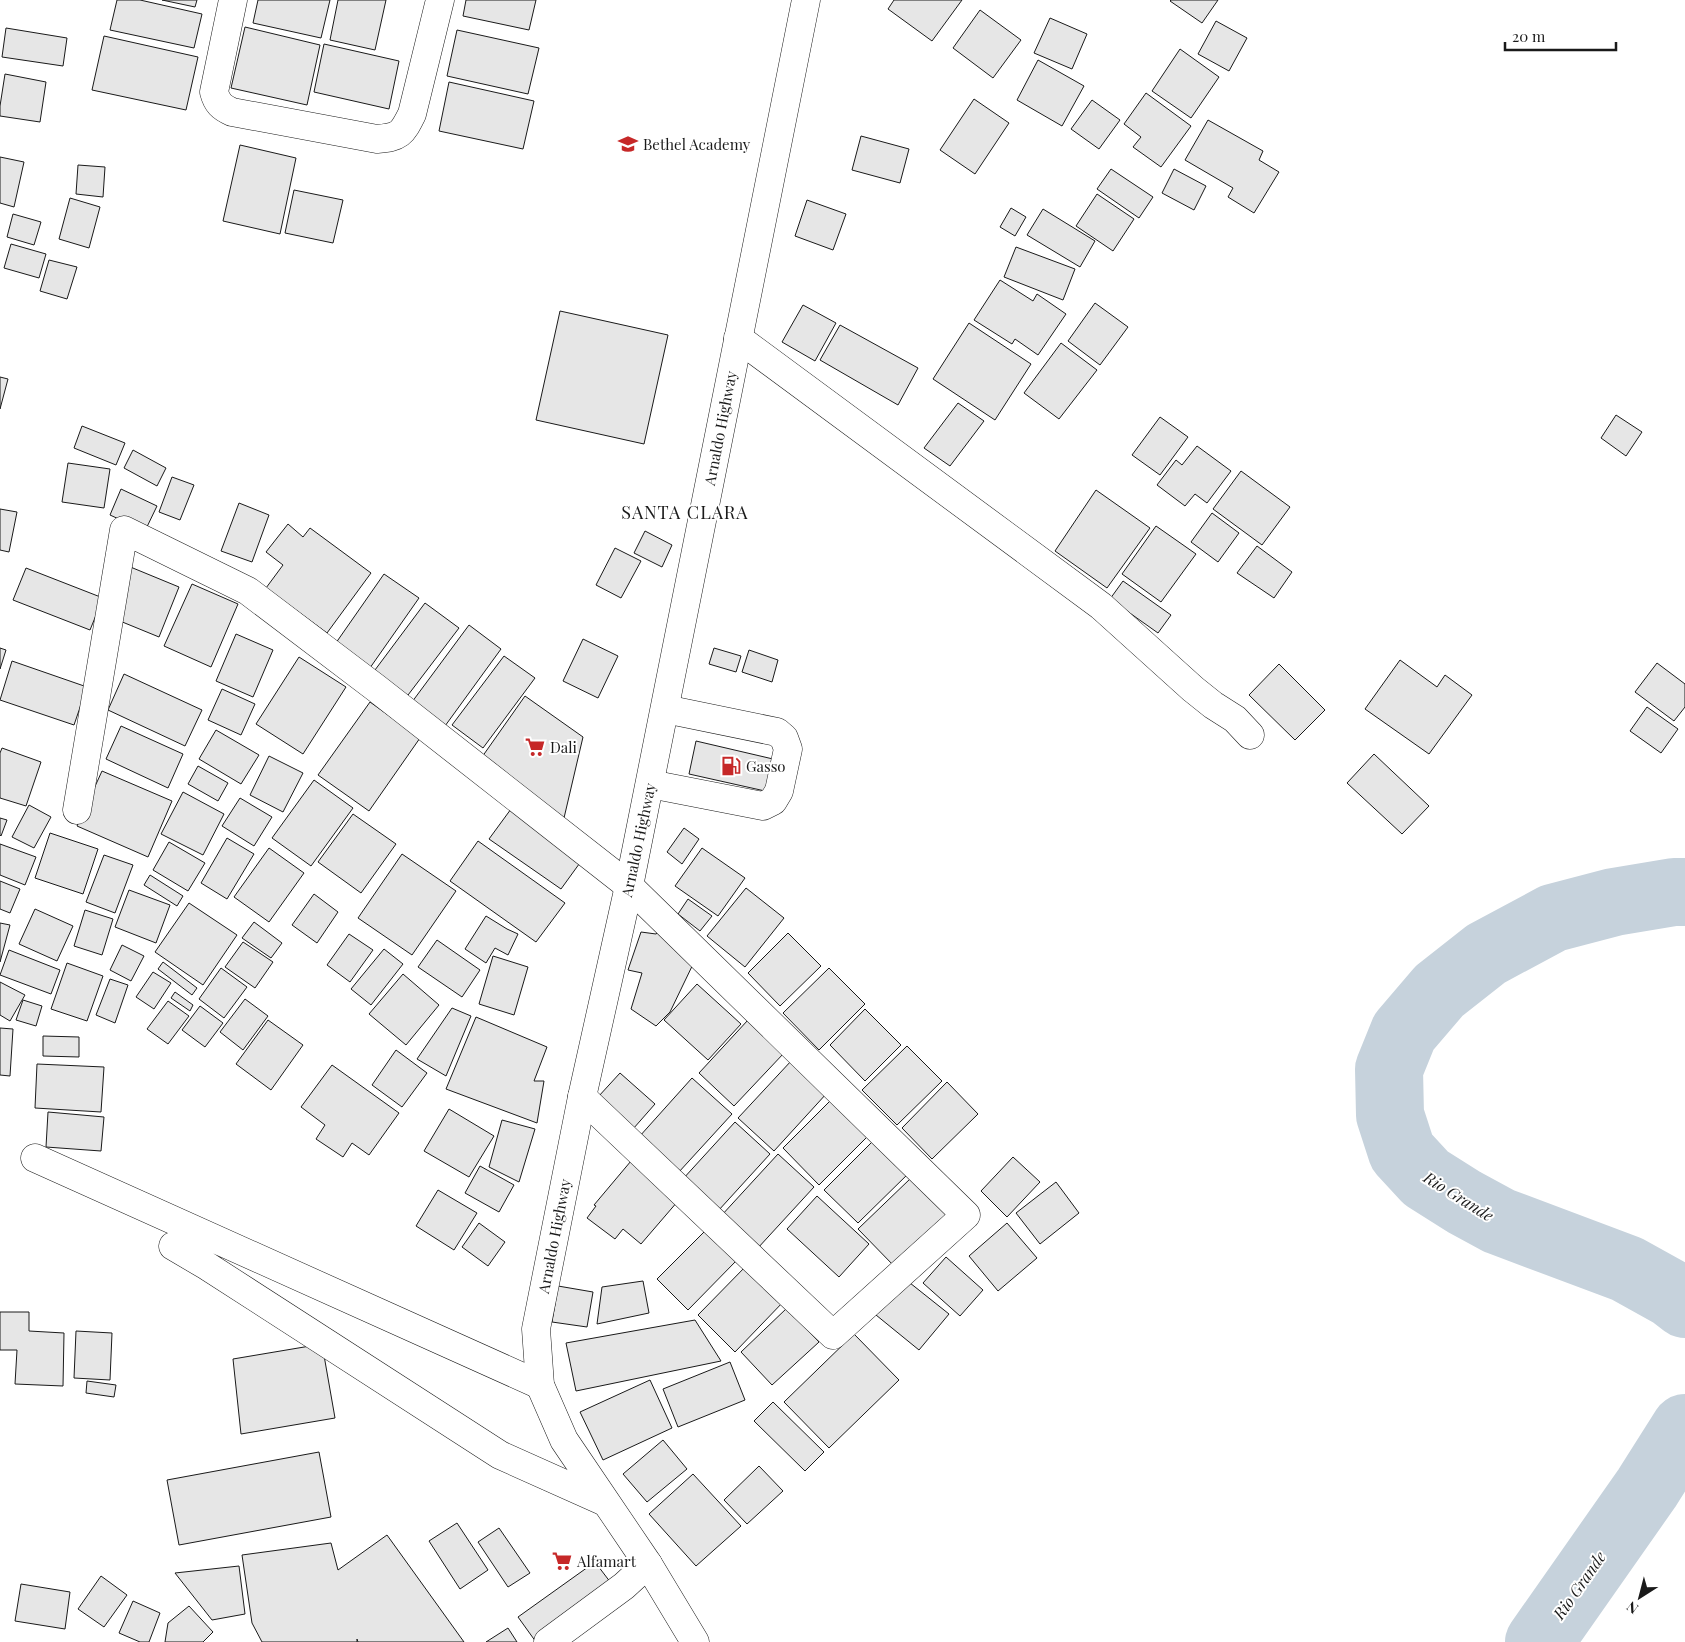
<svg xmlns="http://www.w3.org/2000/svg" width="1685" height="1642" font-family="'Playfair Display',serif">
	<rect width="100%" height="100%" fill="#fff"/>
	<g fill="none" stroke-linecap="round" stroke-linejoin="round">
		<path stroke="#c6d2dc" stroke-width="68" d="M1685,892H1674L1614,902L1553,918L1486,954L1439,991L1404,1032L1389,1069L1390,1115L1402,1152L1426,1178L1464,1202L1499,1221L1627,1269L1672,1294L1685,1304
			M1539,1642L1647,1488L1685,1428"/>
	</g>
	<path fill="#e6e6e6" stroke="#1a1a1a" d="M117,0H140L202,14L194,48L110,30Z
		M162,0H197L195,7Z
		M258,0H330L321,38L253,23Z
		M338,0H386L375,50L330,40Z
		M466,0H536L529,30L463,16Z
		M894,0H962L932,41L888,9Z
		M1171,0H1218L1202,23L1170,1Z
		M980,10L1021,40L993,78L953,48Z
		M1050,18L1087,34L1072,69L1034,53Z
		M1216,21L1247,38L1229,71L1198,54Z
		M245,27L320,45L307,105L231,88Z
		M6,28L67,38L63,66L2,57Z
		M457,30L539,48L528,94L447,76Z
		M104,36L198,57L186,110L92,90Z
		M324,44L399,61L389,109L314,92Z
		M1180,49L1219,77L1191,118L1152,91Z
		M1038,60L1084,86L1062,126L1017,100Z
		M5,74L46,82L40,122L0,116V106Z
		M449,82L534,101L523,149L439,131Z
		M1146,93L1191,126L1161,167L1133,147L1141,137L1124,124Z
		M974,99L1009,123L975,174L940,150Z
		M1092,100L1120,120L1099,149L1071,129Z
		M1208,120L1263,151L1259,160L1279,172L1254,213L1228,197L1233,188L1185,160Z
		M861,136L909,149L900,183L852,170Z
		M240,145L296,158L280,234L223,221Z
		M0,157L24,162L14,207L0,203Z
		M78,165L105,167L103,197L76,194Z
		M1111,169L1153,197L1139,218L1097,189Z
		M1174,169L1206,186L1194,210L1162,193Z
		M294,190L343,200L333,243L285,233Z
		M1097,194L1134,219L1113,251L1076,226Z
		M70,198L100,207L89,248L59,239Z
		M807,200L846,214L833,250L795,236Z
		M1011,208L1026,217L1015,236L1000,227Z
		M1043,209L1095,241L1080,267L1027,235Z
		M13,214L41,222L34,245L7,237Z
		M11,244L46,254L39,278L4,268Z
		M1016,247L1075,269L1063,300L1004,277Z
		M49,260L77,267L67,299L40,291Z
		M1000,280L1033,301L1037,294L1066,314L1038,355L1015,339L1012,344L974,320Z
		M1095,303L1128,327L1100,365L1068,341Z
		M803,305L836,323L815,361L782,342Z
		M560,311L668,335L644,444L536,420Z
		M969,323L1031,364L995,420L933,379Z
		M840,325L918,368L898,405L820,360Z
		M1061,343L1097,370L1059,419L1024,393Z
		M0,377L8,379L0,409Z
		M958,403L984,421L950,466L924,448Z
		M1616,415L1642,432L1626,456L1601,438Z
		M1160,417L1188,437L1160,475L1132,455Z
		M82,426L125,443L116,465L74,448Z
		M1197,446L1231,471L1207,503L1195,494L1185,506L1157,485L1176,460L1182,465Z
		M133,450L166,468L157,486L124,468Z
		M68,463L110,469L104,508L62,502Z
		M1241,471L1290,507L1262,545L1213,509Z
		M172,477L194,485L180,520L159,512Z
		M121,489L157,506L145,531L110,515Z
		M1096,490L1150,528L1107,588L1055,551Z
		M239,503L269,515L252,562L221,551Z
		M0,509L17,512L9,552L0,550Z
		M1212,513L1239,533L1218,562L1191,542Z
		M288,524L303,537L310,528L371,573L327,633L266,588L283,565L266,552Z
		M1156,526L1196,554L1161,602L1122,574Z
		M645,531L672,545L662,567L634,553Z
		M1257,546L1292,572L1274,598L1237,573Z
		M615,548L641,561L621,598L596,585Z
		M128,566L179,587L159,637L115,619Z
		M26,568L103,598L90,630L13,600Z
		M384,574L419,598L365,675L331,650Z
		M1123,581L1171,615L1158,633L1110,599Z
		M192,584L238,604L211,667L164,646Z
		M425,603L459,628L405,699L372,674Z
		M469,625L501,649L445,726L412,702Z
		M236,634L273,650L253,697L216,681Z
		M583,639L618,656L598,698L563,681Z
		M0,648L6,650L0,669Z
		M714,648L741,656L736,672L709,664Z
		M749,650L778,660L772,682L742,672Z
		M504,656L535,678L483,748L452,725Z
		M299,657L346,687L303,754L256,724Z
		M1400,660L1437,687L1445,675L1472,695L1429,754L1365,709Z
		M12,661L87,687L74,725L0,700Z
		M1657,663L1685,684V707L1674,721L1635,692Z
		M1279,664L1325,710L1295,740L1249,695Z
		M124,674L202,710L185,746L108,710Z
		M222,689L255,704L241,735L208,720Z
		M525,696L583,737L564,818L482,757Z
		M370,702L420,738L369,811L318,775Z
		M1647,707L1678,729L1661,753L1630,731Z
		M121,726L183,754L168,788L106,759Z
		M216,730L259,755L241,784L199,759Z
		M696,741L773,759L765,791L689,774Z
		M2,748L41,762L26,806L0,798V753Z
		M1374,754L1429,806L1402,834L1347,783Z
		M269,756L303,773L283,812L250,795Z
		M198,766L228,783L218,801L188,784Z
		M102,771L172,801L148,857L77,826Z
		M314,780L353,808L311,866L272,838Z
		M183,792L224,814L203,855L161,834Z
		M240,798L272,817L254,846L222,826Z
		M29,805L51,817L34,848L12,837Z
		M511,809L582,860L561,889L489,839Z
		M353,814L396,844L361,893L318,862Z
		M0,818L7,820L1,836L0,835Z
		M684,828L699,839L682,864L667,852Z
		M50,833L98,849L83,894L35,878Z
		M227,838L254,854L227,899L201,883Z
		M478,841L565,903L536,942L450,881Z
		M169,842L205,863L188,891L153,870Z
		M0,844L36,857L25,885L0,875Z
		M269,848L304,873L269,922L234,897Z
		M702,848L745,878L718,916L675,886Z
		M402,854L456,891L412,955L358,918Z
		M104,855L133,865L115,913L86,902Z
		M150,875L183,896L177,906L144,885Z
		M0,881L20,889L10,913L0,909Z
		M746,888L784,918L745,967L707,936Z
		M129,890L170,905L156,943L115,927Z
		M314,894L338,912L317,943L292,925Z
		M688,899L712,916L700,931L678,914Z
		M189,903L237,935L203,985L155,952Z
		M35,909L73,926L57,961L19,944Z
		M85,910L113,919L102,955L74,946Z
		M486,916L507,929L518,934L508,955L495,948L486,963L465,949Z
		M254,922L282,943L271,958L242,938Z
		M0,923L10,925L0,962Z
		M662,929L696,958L670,1012L656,1026L631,1009L642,973L628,970L641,932L656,934Z
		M788,933L821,966L780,1006L748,973Z
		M349,934L373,950L350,982L327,965Z
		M437,940L480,970L462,997L418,967Z
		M243,942L273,962L255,988L225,967Z
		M122,945L144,956L131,981L110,970Z
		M384,949L403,964L371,1005L351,989Z
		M9,950L60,970L51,994L0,975Z
		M493,956L528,967L514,1015L479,1004Z
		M163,962L197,988L192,995L158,969Z
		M67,963L103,976L87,1021L51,1009Z
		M221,968L247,987L224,1018L199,999Z
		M829,968L865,1004L819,1050L783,1013Z
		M153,972L171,983L154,1009L136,997Z
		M403,974L439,1005L406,1045L369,1014Z
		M110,979L128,985L115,1023L96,1015Z
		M0,982L25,995L10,1021L0,1015Z
		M697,984L741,1024L708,1060L664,1020Z
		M175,992L193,1005L190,1011L171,998Z
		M245,999L268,1016L243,1050L220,1032Z
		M23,1000L42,1006L36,1026L16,1020Z
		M168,1001L189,1016L168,1044L147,1029Z
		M200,1006L223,1023L205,1047L182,1030Z
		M452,1008L471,1016L446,1076L417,1059Z
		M865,1009L901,1045L865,1081L830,1045Z
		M476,1017L547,1047L534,1081H544L537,1123L446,1089Z
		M268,1020L303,1045L271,1090L236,1064Z
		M748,1020L784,1053L734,1106L699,1073Z
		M0,1028L13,1029L10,1076L0,1075Z
		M43,1036L79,1037V1057L43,1056Z
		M907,1046L942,1081L897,1125L862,1090Z
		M396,1050L427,1073L402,1107L372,1085Z
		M792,1060L827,1093L774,1151L738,1118Z
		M37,1064L104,1067L101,1112L35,1108Z
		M332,1065L399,1113L369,1155L352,1143L343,1157L316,1139L325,1125L301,1107Z
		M620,1073L655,1104L633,1129L598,1097Z
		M692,1078L732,1114L678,1173L639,1137Z
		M947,1082L978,1114L932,1159L902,1128Z
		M833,1098L869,1135L819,1185L783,1148Z
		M449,1109L494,1136L469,1177L424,1151Z
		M48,1112L104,1117L101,1151L46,1147Z
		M502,1120L535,1129L519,1182L489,1167Z
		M735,1122L770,1154L718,1211L682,1180Z
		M877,1137L911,1171L858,1223L824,1190Z
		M778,1154L814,1187L757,1249L721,1216Z
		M1013,1157L1040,1182L1007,1217L981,1191Z
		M631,1161L678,1201L641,1244L623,1229L615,1239L587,1218L596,1206L594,1205Z
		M480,1166L514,1185L499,1212L465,1193Z
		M911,1178L948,1216L895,1267L858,1229Z
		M1056,1182L1079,1213L1040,1244L1016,1213Z
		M438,1190L477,1213L454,1250L416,1226Z
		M817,1196L869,1244L839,1277L787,1229Z
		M479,1223L505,1242L488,1266L462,1247Z
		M1007,1223L1037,1258L998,1291L969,1256Z
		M706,1230L737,1260L688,1310L657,1279Z
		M946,1257L983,1290L960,1316L923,1283Z
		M748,1264L785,1300L735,1352L698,1315Z
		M905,1279L949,1314L919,1350L876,1315Z
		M643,1281L649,1313L597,1324L602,1287Z
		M558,1286L593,1292L587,1327L552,1322Z
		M787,1308L819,1342L772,1385L741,1352Z
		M0,1312H29V1331L64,1333L63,1386L15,1384L17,1350H0Z
		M695,1320L721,1361L576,1391L566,1343Z
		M76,1331L112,1333L110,1380L74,1378Z
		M854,1334L899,1380L829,1448L784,1402Z
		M322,1344L335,1418L241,1434L233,1359Z
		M730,1362L745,1400L678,1427L663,1389Z
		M650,1380L672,1428L603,1460L580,1412Z
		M87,1381L116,1385L114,1397L86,1393Z
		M773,1402L824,1452L805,1471L754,1421Z
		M663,1440L687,1469L647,1502L623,1474Z
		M319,1452L331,1517L179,1545L167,1480Z
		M759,1466L783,1491L747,1524L724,1500Z
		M693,1474L741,1526L696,1566L649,1514Z
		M457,1523L488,1570L460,1589L429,1541Z
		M499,1528L530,1573L508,1587L478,1542Z
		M387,1535L464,1642H358L357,1639V1642H262L252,1623L242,1555L331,1543L338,1570Z
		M595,1562L614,1587L536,1642L518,1617Z
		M239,1566L245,1614L212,1620L175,1573Z
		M101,1576L127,1595L104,1627L78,1609Z
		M21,1584L70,1592L65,1629L15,1621Z
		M133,1601L160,1613L149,1642H140L119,1633Z
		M189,1606L213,1632L203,1642H165L168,1623Z
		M508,1628L517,1642H486Z"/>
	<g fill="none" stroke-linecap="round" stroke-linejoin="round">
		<defs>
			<path id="minor" d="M233,0L214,92C217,103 221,107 232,112L377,139C400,137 402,134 412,114L440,0
				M738,338L1101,606L1193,689L1213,705L1235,719L1250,735
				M650,784L763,806L773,801L779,791L788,749L784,738L777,732L665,709
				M77,810L124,530L248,591L376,688L629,886L966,1215L833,1335L582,1097
				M35,1158L540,1385
				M173,1246L207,1266L500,1455L605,1502
				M548,1642L624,1586L648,1564"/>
			<path id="major" d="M695,1642L648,1564L564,1440L540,1385L536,1329L582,1097L629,886L806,0"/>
		</defs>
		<use href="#minor" stroke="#1a1a1a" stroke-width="29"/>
		<use href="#major" stroke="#1a1a1a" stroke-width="29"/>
		<use href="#minor" stroke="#fff" stroke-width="28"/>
		<use href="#major" stroke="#fff" stroke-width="28"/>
	</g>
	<defs>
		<symbol id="school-bare" viewBox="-9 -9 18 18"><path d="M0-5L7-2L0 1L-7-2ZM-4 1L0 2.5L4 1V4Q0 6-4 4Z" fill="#c62828" stroke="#fff" stroke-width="2.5" paint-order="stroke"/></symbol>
		<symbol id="supermarket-bare" viewBox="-9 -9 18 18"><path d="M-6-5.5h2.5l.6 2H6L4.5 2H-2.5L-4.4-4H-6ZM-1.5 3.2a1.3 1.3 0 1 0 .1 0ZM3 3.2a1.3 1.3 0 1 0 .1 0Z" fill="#c62828" stroke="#fff" stroke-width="2.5" paint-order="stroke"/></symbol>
		<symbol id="fuel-bare" viewBox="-9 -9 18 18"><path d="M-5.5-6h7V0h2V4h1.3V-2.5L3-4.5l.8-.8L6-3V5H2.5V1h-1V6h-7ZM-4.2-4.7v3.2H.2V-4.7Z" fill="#c62828" stroke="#fff" stroke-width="2.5" paint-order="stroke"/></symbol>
	</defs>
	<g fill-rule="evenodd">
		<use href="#school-bare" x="614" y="130" width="28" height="28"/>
		<use href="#supermarket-bare" x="521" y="733" width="28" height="28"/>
		<use href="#fuel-bare" x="717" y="752" width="28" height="28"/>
		<use href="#supermarket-bare" x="548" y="1547" width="28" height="28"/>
	</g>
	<g text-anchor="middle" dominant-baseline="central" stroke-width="4" stroke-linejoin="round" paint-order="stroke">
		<g font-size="15" fill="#1a1a1a" stroke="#fff" text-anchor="start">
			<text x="643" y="144">Bethel Academy</text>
			<text x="550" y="747">Dali</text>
			<text x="746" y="766">Gasso</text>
			<text x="577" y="1561">Alfamart</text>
		</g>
		<g font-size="15" fill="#1a1a1a" stroke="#fff">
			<text transform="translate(720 428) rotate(-79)">Arnaldo Highway</text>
			<text transform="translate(638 840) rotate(-78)">Arnaldo Highway</text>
			<text transform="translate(554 1236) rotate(-79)">Arnaldo Highway</text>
		</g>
		<g font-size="16" font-style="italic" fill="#1a1a1a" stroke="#fff">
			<text transform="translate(1459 1196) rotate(32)">Rio Grande</text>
			<text transform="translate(1579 1585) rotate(-55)">Rio Grande</text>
		</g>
		<g font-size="18" letter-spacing="1" fill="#1a1a1a" stroke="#fff">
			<text x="685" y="512">SANTA CLARA</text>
		</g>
	</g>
	<g transform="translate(1640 1597) rotate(216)" stroke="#ffffff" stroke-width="4" paint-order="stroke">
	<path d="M0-4L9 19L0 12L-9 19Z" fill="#1a1a1a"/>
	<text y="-8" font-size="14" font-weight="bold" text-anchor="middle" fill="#1a1a1a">N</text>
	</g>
	<path d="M1505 42v8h111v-8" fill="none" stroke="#1a1a1a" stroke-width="2.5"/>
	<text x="1512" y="42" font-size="15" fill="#1a1a1a" stroke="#ffffff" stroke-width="4" paint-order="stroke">20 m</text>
</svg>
